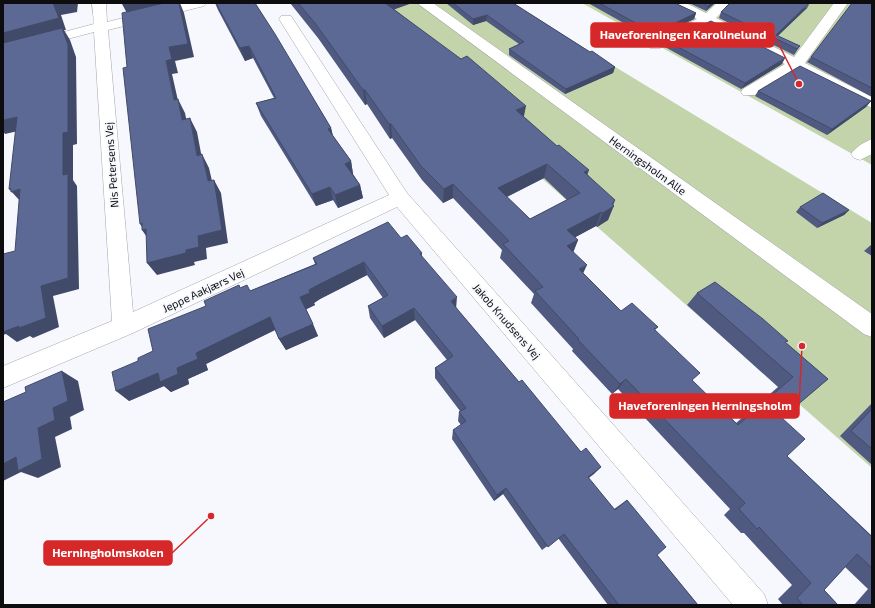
<svg xmlns="http://www.w3.org/2000/svg" width="875" height="608" font-family="'Exo 2',sans-serif">
	<rect width="100%" height="100%" fill="#f6f8fd"/>
	<path fill="#c4d4aa" d="M342,3H510L872,223V468Z
		M582,3H872V165Z"/>
	<g fill="none" stroke-linecap="round" stroke-linejoin="round">
		<defs>
			<path id="minor" d="M92,3H106L107,22L184,3H206L204,6L108,30L133,312L389,195L279,19L281,16H291L407,193L764,594L768,605H733L397,207L133,333L3,388V366L112,321L94,32L3,56V48L94,24Z
				M417,3H433L872,314V337L864,334Z
				M669,3H686L706,13L717,3H731L716,18L794,57L834,3H848L805,63L872,97V108L796,70L755,95H743L741,92L743,89L785,64L708,25L660,48H650L648,45L650,42L697,19L671,6Z
				M872,139V154L860,160L854,158L851,154C856,147 864,142 872,139Z"/>
		</defs>
		<use href="#minor" stroke="#a3a5a9" stroke-width="1"/>
		<use href="#minor" fill="#fff" fill-rule="evenodd"/>
	</g>
	<path fill="#505a80" fill-rule="evenodd" d="M215,3H255L331,128L333,136L351,161L353,174L360,185L363,198L338,208L333,200L316,206L261,116L256,103L274,98L253,58L245,61L218,10Z
		M290,3H412L394,9L524,117L588,175L614,206L608,220L597,227L596,226L575,237L578,240L573,252L583,273L621,311L658,327L655,330L692,381L736,423L778,387L687,305L697,293L786,343L828,379L782,418L787,456L872,536V605H854L868,589L845,567L824,590L838,605H783L778,599L792,585L744,533H741L724,515L730,509L618,389L612,394L572,351L573,349L531,303L534,294L500,258L502,250L453,198L443,203L422,180L392,138L390,139L367,104L365,105L318,38ZM544,178L567,200L530,219L507,197Z
		M446,3H513L590,52L615,67L613,73L565,94L509,55V49L519,44L486,21L473,25Z
		M588,3H675L696,13L694,19L652,39Z
		M689,3H715L706,11Z
		M872,3V97L807,62L811,57Z
		M807,8L778,36L800,46L794,55L719,18L721,12Z
		M667,41L782,64L741,89L665,47Z
		M758,91L871,101L866,107L827,135L755,96Z
		M800,207L849,210L844,215L817,228L796,212Z
		M401,238L422,253V257L456,308L519,382L581,452L601,467L588,478L614,509L627,500L657,555L698,605H608L558,538L542,550L503,494L494,501L452,439L453,430L461,425L458,421L459,412L460,411L435,378V368L447,360L415,320L384,338L370,318L368,306L383,298L367,275L320,299L314,303L315,305L306,309L318,336L286,350L279,339L275,330L206,364L208,370L188,379L189,384L171,392L164,386L129,401L138,361L153,351L206,306L240,288L250,291L315,264L313,258Z
		M872,244V256L864,251Z
		M872,403V465L840,436Z"/>
	<path fill="#414a68" d="M53,3H78L77,12L61,15L66,30H64L70,40L76,57L77,144L73,145V180L77,186L79,289L53,296L59,327L33,338L30,336L17,342L6,334L3,335V322L41,286L63,175L3,48V33Z
		M127,3H178L128,15L122,4Z
		M179,3H180L184,13L194,57L175,61L178,73L172,74L181,114L174,100L166,61Z
		M384,3H412L390,11Z
		M711,3H715L706,11L708,6Z
		M810,3L807,8L775,38L776,35Z
		M696,13L694,19L652,39L654,33Z
		M487,15L486,21L473,25V19Z
		M249,46L253,58L245,61L240,48Z
		M785,58L782,64L741,89L745,83Z
		M615,67L613,73L565,94L566,89Z
		M363,90H365L367,104L365,105Z
		M178,99L185,113L189,133L182,120Z
		M871,101L866,107L827,135L832,129Z
		M526,106L523,121L516,110Z
		M17,117L27,129L5,134L3,131V120Z
		M190,118L197,132L204,169L197,156Z
		M389,124H391L392,138L390,139Z
		M331,128L334,141L328,129Z
		M202,154L209,168L215,194L208,181Z
		M351,161L353,174L348,176L345,164Z
		M547,164L544,178L496,202L498,188Z
		M589,170L584,184V172Z
		M214,180L221,193L228,243L206,248L207,259L194,262L195,265L157,275L147,263L186,250L198,236Z
		M453,184V198L443,203L444,189Z
		M360,185L363,198L338,208L335,195Z
		M330,187L333,200L316,206L312,194Z
		M9,189H20L22,203Z
		M615,200L608,220L597,227L603,213Z
		M849,210L844,215L817,228L822,223Z
		M601,212L596,226L563,244L567,230Z
		M142,223L155,242L151,243L142,230H144L140,224Z
		M578,240L573,253L567,246Z
		M364,262L367,275L320,299L314,303L315,305L305,310L300,297L316,286Z
		M587,265L581,278L579,269Z
		M457,297L456,309L451,301Z
		M414,308L415,320L384,338L382,326Z
		M270,317L277,329L206,364L208,370L188,379L189,384L171,392L164,386L129,401L116,391L158,373L177,368L196,353Z
		M313,324L318,336L286,350L279,339Z
		M62,371L78,381L84,410L70,417L72,429L55,437L61,467L38,478L21,472L3,481V464L38,428L53,408Z
		M626,379L618,389L612,394L620,384Z
		M601,467L594,474L581,484L588,477Z
		M506,488L503,494L494,501L497,495Z"/>
	<path fill="#5d6995" stroke="#414a68" fill-rule="evenodd" d="M3,3H56H53L59,18L3,33Z
		M164,3H179L188,44L169,47L172,59L166,61L174,100L178,99L182,120L190,118L197,156L202,154L208,181L214,180L222,230L198,236L199,247L186,250V253L147,263L146,229L142,230V223L140,224L123,68L127,67L122,13Z
		M216,3H255L275,34L331,128L328,129L351,161L345,164L360,185L335,195L330,187L312,194L256,103L276,98L249,46L240,48Z
		M298,3H385L461,59L467,56L526,106L516,110L557,146L559,145L589,170L584,172L615,200L612,204L614,206L603,213L601,212L567,230L578,240L567,246L587,265L579,269L621,311L632,303L658,327L654,329L700,373L692,380L738,425L793,377L697,293L715,282L763,319L788,341L785,342L828,379L782,418L805,439L787,456L872,537V568L857,554L824,590L838,605H803L797,598L811,583L759,527L757,529L739,509L745,503L626,379L620,384L578,340L579,339L535,291L543,287L503,244L509,241L453,184L444,189L421,166L391,124H389L365,90H363L315,23ZM547,164L580,193L530,219L498,188Z
		M453,3H513L590,52L592,51L615,67L566,89L509,49L524,42L487,15L473,19Z
		M599,3H675L696,13L654,33Z
		M703,3H711L708,6Z
		M730,3H809L776,35L800,46L797,49L721,12Z
		M852,3H872V88L811,57Z
		M711,21L785,58L745,83L667,41Z
		M62,28L68,45V132L63,133V175L68,174V278L41,286L46,318L19,328V326L3,332V254L15,251L20,189L11,192V189H9L17,117L3,120V43Z
		M800,66L871,101L832,129L758,91Z
		M823,193L849,210L822,223L800,207Z
		M388,222L401,238L407,235L422,253L420,254L457,297L451,301L458,310L519,382L522,380L581,452L586,448L601,467L588,477L615,510L627,500L666,547L657,555L698,605H619L564,534L548,547L506,488L497,495L453,430L466,421L459,412L466,408L435,368L453,356L414,308L382,326L368,306L388,295L364,262L316,286L309,290L310,293L300,297L313,324L279,339L270,317L196,353L198,359L177,368L178,374L160,382L158,373L116,391L112,372L138,361V358L153,351L148,329L206,306L204,301L239,285L240,288L247,285L250,291L317,264L313,258Z
		M62,371L68,401L53,408L55,420L38,428L42,459L18,471L16,457L3,464V402L26,392L25,387Z
		M872,409V449L851,431Z"/>
	<g text-anchor="middle" dominant-baseline="central" stroke-width="3.5" stroke-linejoin="round" paint-order="stroke">
		<g font-size="11" fill="#0d0d0f" stroke="#f6f8fd">
			<text transform="translate(111 165) rotate(-94)">Nis Petersens Vej</text>
			<text transform="translate(648 165) rotate(36)">Herningsholm Alle</text>
			<text transform="translate(203 290) rotate(-25)">Jeppe Aakjærs Vej</text>
			<text transform="translate(507 321) rotate(49)">Jakob Knudsens Vej</text>
		</g>
	</g>
	<path fill="none" stroke="#d62828" stroke-width="1.5" d="M799 84L774 35M802 346L799 406M211 516L172 553"/>
	<g fill="#d62828" stroke="#f6f8fd" stroke-width="1.5">
		<circle cx="799" cy="84" r="4"/>
		<circle cx="802" cy="346" r="4"/>
		<circle cx="211" cy="516" r="4"/>
	</g>
	<g fill="#d62828" stroke="#d62828" stroke-width="1.5">
		<rect x="591" y="23" width="183" height="24" rx="4"/>
		<rect x="610" y="394" width="189" height="24" rx="4"/>
		<rect x="44" y="541" width="128" height="24" rx="4"/>
	</g>
	<g font-size="12" text-anchor="middle" font-weight="bold" fill="#fff">
		<text x="683" y="39">Haveforeningen Karolinelund</text>
		<text x="705" y="410">Haveforeningen Herningsholm</text>
		<text x="108" y="557">Herningholmskolen</text>
	</g>
	<rect width="875" height="608" fill="none" stroke="#0d0d0f" stroke-width="8"/>
</svg>
